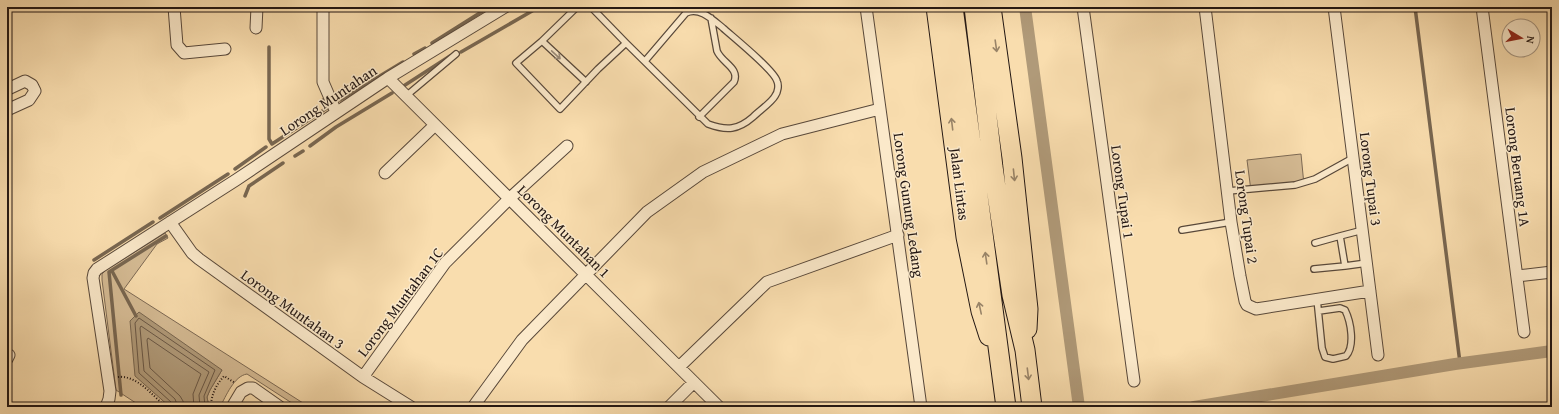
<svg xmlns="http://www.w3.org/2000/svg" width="1559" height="414" font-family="'Gentium Book Plus',serif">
	<rect width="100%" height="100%" fill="#f9ddae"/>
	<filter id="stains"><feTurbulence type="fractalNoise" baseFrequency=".005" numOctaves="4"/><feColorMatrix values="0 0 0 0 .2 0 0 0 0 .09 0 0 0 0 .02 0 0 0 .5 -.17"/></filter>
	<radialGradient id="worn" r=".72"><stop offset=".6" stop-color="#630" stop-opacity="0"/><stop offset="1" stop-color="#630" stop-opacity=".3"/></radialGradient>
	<path fill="#d5bb94" stroke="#7c6954" d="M1301,154L1304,185L1251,191L1247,160Z
		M165,233L168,238L157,244L124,289L303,403L301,407H298L247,374C234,376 226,396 220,407H209L207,397L210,390L222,370L135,375L170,407H142L116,390L102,280V274L106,270Z"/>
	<path fill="#b09a79" stroke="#786650" d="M139,312L222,370L210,390L207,397L209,407H170L135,376L130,321Z"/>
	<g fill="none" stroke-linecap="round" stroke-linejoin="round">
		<path stroke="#6a5846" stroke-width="1" d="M172,407L171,402L139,373L135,323L139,318L215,370L204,396L205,407
			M178,407L175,399L144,371L140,328L141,326L209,372L199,395L200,407
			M184,407L183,401L180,396L150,368L147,340L148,338L201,374L193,394L194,407"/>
		<path stroke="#786650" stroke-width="3.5" d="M1415,7L1460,363
			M432,43L486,9
			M269,47V139L272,144L327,108L323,100
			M461,52L539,7
			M414,54L425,48
			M402,87L450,56
			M340,100L403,62
			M310,146L336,127L392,93
			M295,156L303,151
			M235,169L266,147
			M245,196L249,186L283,163
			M160,218L228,174
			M94,260L153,222
			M112,271L136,316
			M121,395L109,272L166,236"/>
		<path stroke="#b09a79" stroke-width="12" d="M1025,7L1079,407
			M1194,407L1455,364L1552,351"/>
		<defs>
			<path id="service" d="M577,7L542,41L586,82
				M591,7L626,43L708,124C727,131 738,130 753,117C759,111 772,102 775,96C778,92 779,85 777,81C774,70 733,37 723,28C713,20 699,6 686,13L645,61
				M542,41L516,63L560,109L598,69L626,43
				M406,96L456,54
				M699,117L734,82C740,68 722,63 717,51L711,18
				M1228,191L1295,185L1315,179L1353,158
				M1182,230L1231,222
				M1363,230L1340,236L1345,266L1367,263
				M1315,243L1340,236
				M1314,269L1345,266
				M1317,299L1322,348L1325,357L1333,359L1346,356C1355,346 1351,322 1345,310L1340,308L1319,311"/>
			<path id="minor" d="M174,7L177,45L184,53L225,49
				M323,7V82L336,112
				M866,7L921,407
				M1083,7L1134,381
				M1205,7L1231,222L1240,276L1245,301L1247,305L1256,309L1370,291
				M1334,7L1378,355
				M1482,7L1524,332
				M256,28L257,7
				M388,78L719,407
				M7,90L8,89L25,81L32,85L35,91L29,100L7,110
				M385,173L435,125
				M170,222L192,253L199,259L363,377L411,407
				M1517,276L1552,272
				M7,359L9,355
				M679,367L767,282L898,235
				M363,377L445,263L510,198L567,146
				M106,407L109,399L110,391L93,278L94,273L97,269L236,180L388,78L505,7
				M232,407L241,392L248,388H253L280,407
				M473,407L522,340L647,212L703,172L782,134L880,109
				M669,407L694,382"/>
			<path id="trunk" d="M936,7L966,237L981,311L989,336
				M953,7L1006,407
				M974,7L993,167L1012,295L1025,350L1032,407
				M991,7L1012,158L1028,309L1027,329"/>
		</defs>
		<use href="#service" stroke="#58483a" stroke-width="8"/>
		<use href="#minor" stroke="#58483a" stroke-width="13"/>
		<use href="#trunk" stroke="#231713" stroke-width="21"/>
		<path stroke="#231713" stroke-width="2" stroke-dasharray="1 2" stroke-linecap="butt" d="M118,377C137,375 152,395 166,407
			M211,407C211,395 216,385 224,376L235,383"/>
		<use href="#service" stroke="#fbe9ca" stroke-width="5.5"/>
		<use href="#minor" stroke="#fbe9ca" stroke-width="11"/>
		<use href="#trunk" stroke="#f9ddae" stroke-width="19"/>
	</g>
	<defs><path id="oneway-shaft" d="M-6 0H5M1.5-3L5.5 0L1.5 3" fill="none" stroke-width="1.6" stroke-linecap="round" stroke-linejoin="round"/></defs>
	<g stroke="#998468">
		<use href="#oneway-shaft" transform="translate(996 46) rotate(82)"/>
		<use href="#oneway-shaft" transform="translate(952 124) rotate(-97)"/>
		<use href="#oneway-shaft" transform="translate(1014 175) rotate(84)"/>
		<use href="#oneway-shaft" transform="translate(986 258) rotate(-98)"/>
		<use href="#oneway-shaft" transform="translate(980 308) rotate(-102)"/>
		<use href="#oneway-shaft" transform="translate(1028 374) rotate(83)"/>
	</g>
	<use stroke="#9a8a78" href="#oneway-shaft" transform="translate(556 55) rotate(43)"/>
	<g text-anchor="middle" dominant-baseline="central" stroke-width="3" stroke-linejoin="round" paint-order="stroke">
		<g font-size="15" fill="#231713" stroke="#fbe9ca">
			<text transform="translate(328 100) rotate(-34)">Lorong Muntahan</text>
			<text transform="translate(1518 167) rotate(83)">Lorong Beruang 1A</text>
			<text transform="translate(1371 179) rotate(83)">Lorong Tupai 3</text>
			<text transform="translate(960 184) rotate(83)">Jalan Lintas</text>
			<text transform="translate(1123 192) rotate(82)">Lorong Tupai 1</text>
			<text transform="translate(909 205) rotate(82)">Lorong Gunung Ledang</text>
			<text transform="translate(1247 217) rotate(82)">Lorong Tupai 2</text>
			<text transform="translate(564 231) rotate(45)">Lorong Muntahan 1</text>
			<text transform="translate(400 302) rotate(-53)">Lorong Muntahan 1C</text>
			<text transform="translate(293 309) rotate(36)">Lorong Muntahan 3</text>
		</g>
	</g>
	<rect width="1559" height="414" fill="none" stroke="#f9ddae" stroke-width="24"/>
	<rect x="8" y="8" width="1543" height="398" fill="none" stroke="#231713" stroke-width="2"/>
	<rect x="12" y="12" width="1535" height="390" fill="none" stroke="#231713"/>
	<g transform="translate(1521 38) rotate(100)"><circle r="19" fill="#fbe9ca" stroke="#a59581"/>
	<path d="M0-3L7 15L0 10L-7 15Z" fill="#8f2418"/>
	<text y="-6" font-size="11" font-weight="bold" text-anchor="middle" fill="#231713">N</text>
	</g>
	<rect width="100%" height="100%" filter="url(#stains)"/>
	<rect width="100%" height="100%" fill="url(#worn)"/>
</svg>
